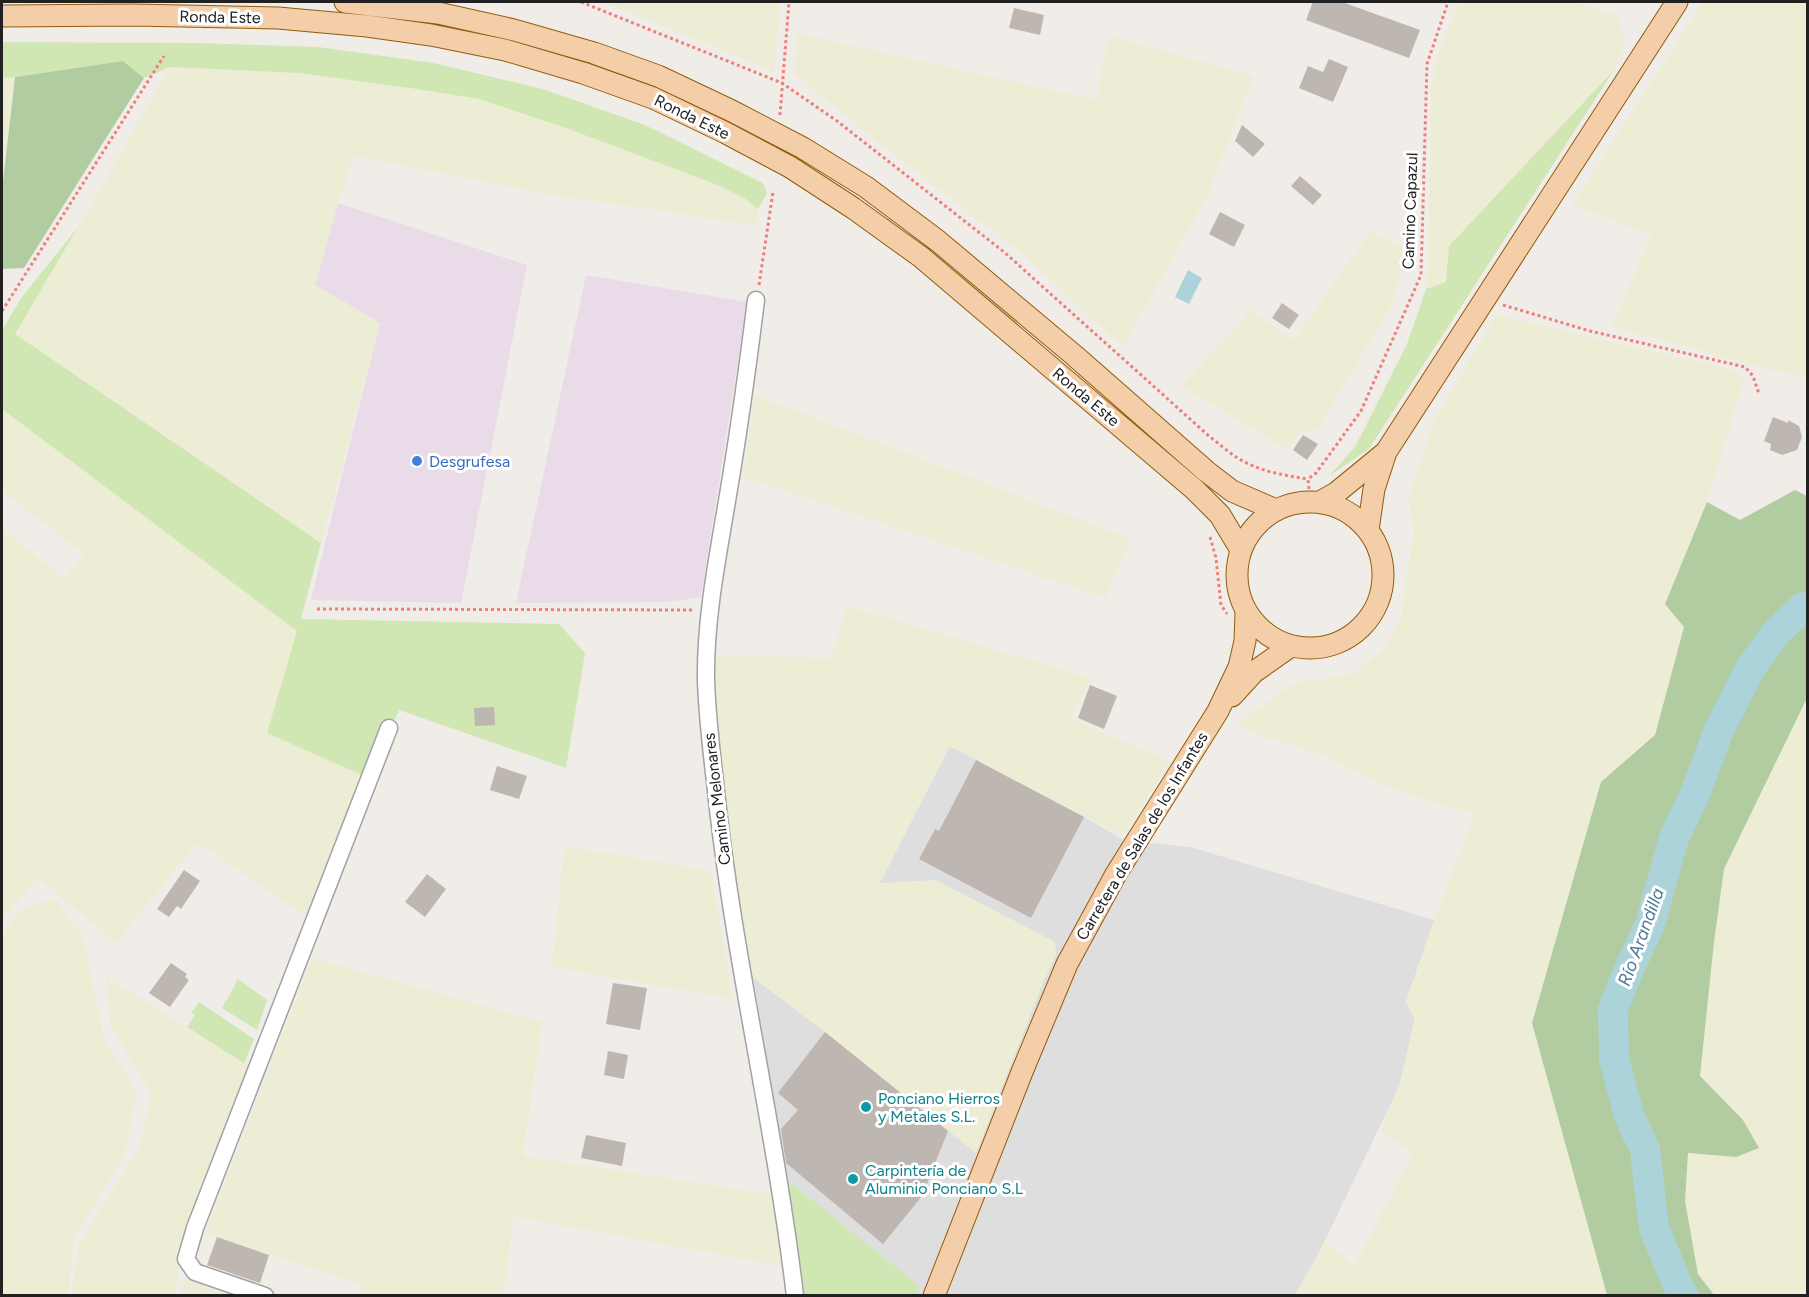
<svg xmlns="http://www.w3.org/2000/svg" width="1809" height="1297" font-family="Figtree,sans-serif">
	<rect width="100%" height="100%" fill="#f0ede8"/>
	<path fill="#dfdede" d="M950,746L1084,817L1124,840L1190,847L1434,920L1406,1002L1415,1019L1399,1087L1298,1296L803,1295L749,949L879,883Z"/>
	<path fill="#e9dbe7" d="M338,203L527,265L461,603L311,600L380,323L315,285Z
		M586,275L747,302L701,597L669,602L516,603Z"/>
	<path fill="#ededd6" d="M599,2H780L774,72L627,11Z
		M1459,2H1577L1617,16L1623,33L1624,45L1614,70L1449,246L1446,282L1426,289L1428,270L1431,89L1438,53Z
		M1703,2H1807V379L1612,327L1651,235L1572,205Z
		M796,33L1096,100L1109,36L1254,76L1206,198L1123,347L1018,250L880,144L795,74Z
		M169,67L299,73L417,89L479,99L566,128L720,186L744,198L758,209L756,226L650,209L550,195L354,156L338,203L315,285L380,323L321,543L15,334L103,185Z
		M15,77L2,190V78Z
		M1370,232L1408,249L1391,307L1317,430L1299,432L1288,450L1181,386L1251,311L1294,340Z
		M1496,315L1733,370L1741,374L1744,380L1707,502L1665,603L1684,627L1655,735L1601,782L1532,1022L1607,1295H1295L1325,1242L1355,1266L1413,1152L1379,1132L1399,1087L1415,1019L1406,1002L1434,920L1475,814L1402,793L1327,757L1253,733L1237,724L1294,683L1354,674L1385,647L1401,617L1414,530L1408,498L1434,421Z
		M755,395L1131,539L1105,598L743,477Z
		M2,409L297,631L369,778L314,921L198,843L141,911L117,944L38,878L2,919V528L64,578L84,554L2,491Z
		M847,606L1091,678L1071,719L1170,761L1122,836L950,746L880,883L936,880L1055,942L1056,955L1043,983L976,1153L825,1032L748,974L714,726L712,655L831,658Z
		M1807,698V1295H1714L1698,1274L1685,1201L1688,1152L1736,1157L1743,1120L1699,1076L1714,942L1724,869Z
		M564,846L711,871L733,999L552,967Z
		M55,899L83,938L105,1041L137,1092L124,1155L73,1241L69,1295H2V935L22,909Z
		M312,958L542,1022L523,1156L771,1194L782,1266L514,1217L503,1295H359L362,1285L205,1233Z
		M105,976L256,1071L195,1228L176,1254L179,1274L174,1295L71,1296L79,1244L140,1146L151,1092L111,1027Z
		M187,1271L262,1296H180Z"/>
	<path fill="#d0e6b3" d="M2,42L198,43L318,47L434,63L543,89L645,125L763,183L767,193L758,209L744,198L720,186L566,128L479,99L417,89L299,73L170,67L144,78L123,61L15,77L2,78Z
		M1614,70L1369,449L1329,476L1355,447L1407,344L1426,289L1446,282L1449,246Z
		M78,227L15,334L321,543L301,619L559,624L585,653L566,768L399,710L369,778L267,733L297,631L2,409V330L22,297Z
		M238,979L267,1000L257,1030L222,1008Z
		M199,1002L254,1039L244,1063L187,1027L195,1015L191,1013Z
		M781,1175L919,1286L915,1295H798Z"/>
	<path fill="#b1cca1" d="M123,61L144,78L24,268L2,269V190L15,77Z
		M1795,490L1807,496V698L1724,869L1714,942L1700,1076L1743,1120L1759,1148L1736,1157L1688,1153L1685,1201L1698,1274L1714,1295H1607L1532,1023L1601,782L1655,735L1684,627L1665,604L1707,502L1740,520Z"/>
	<path fill="#add3da" d="M1188,270L1202,278L1189,304L1175,297Z"/>
	<g fill="none" stroke-linecap="round" stroke-linejoin="round">
		<path stroke="#add3da" stroke-width="30" d="M1684,1296L1678,1286L1654,1228L1645,1150L1629,1115L1614,1059L1613,1009L1626,976L1650,924L1674,838L1695,794L1719,730L1751,667L1777,632L1802,608L1808,606"/>
	</g>
	<path fill="#beb6b1" d="M1313,2H1342L1420,30L1409,58L1306,20Z
		M1014,8L1044,15L1040,35L1009,28Z
		M1329,59L1348,67L1333,102L1299,88L1308,66L1323,72Z
		M1242,125L1265,144L1253,157L1235,141Z
		M1300,176L1322,195L1313,205L1291,186Z
		M1220,212L1245,225L1234,247L1209,234Z
		M1282,303L1299,315L1289,329L1272,318Z
		M1773,417L1788,423V420L1799,426L1802,437L1797,450L1782,455L1770,450L1771,444L1764,441Z
		M1303,435L1318,444L1307,460L1293,450Z
		M1090,685L1117,696L1104,729L1078,718Z
		M494,707L495,725L475,726L474,708Z
		M976,760L1084,817L1031,918L919,859L935,829L939,831Z
		M497,766L527,776L519,799L490,790Z
		M184,870L200,881L181,909L177,906L169,917L157,909Z
		M427,874L446,889L425,917L405,902Z
		M171,963L187,974L185,977L189,980L170,1007L149,993Z
		M613,983L647,988L640,1030L606,1024Z
		M825,1032L948,1131L922,1196L883,1244L786,1163L781,1129L798,1110L778,1093Z
		M608,1051L628,1055L624,1079L604,1075Z
		M586,1135L626,1143L622,1166L581,1158Z
		M217,1237L269,1255L260,1283L207,1265Z"/>
	<g fill="none" stroke-linecap="round" stroke-linejoin="round">
		<defs>
			<path id="minor" d="M756,300C748,365 739,430 728,495C718,556 705,618 706,680C707,717 712,754 716,791C734,961 775,1126 795,1296
				M265,1296L195,1272L186,1259L195,1228L389,728"/>
			<path id="major" d="M345,2L438,13L514,30L594,53L658,76L732,111L803,148L866,187L938,241L1075,356L1206,471L1232,491L1276,510
				M2,16L133,15L278,18L367,26L431,35L505,50L583,73L653,98L726,133L790,167L853,208L921,257L1194,489L1220,515L1241,550
				M1237 575a73 73 0 1 1 146 0a73 73 0 1 1-146 0Z
				M1320,502L1336,493L1386,452L1677,2
				M1368,530L1374,489L1386,452
				M1232,696L1254,672L1291,646
				M934,1296L1022,1072L1067,964L1116,874L1218,711L1239,667L1245,641L1246,612"/>
		</defs>
		<use href="#minor" stroke="#a2a2a2" stroke-width="19"/>
		<use href="#major" stroke="#915b0d" stroke-width="23"/>
		<path stroke="#ee7f7b" stroke-width="3" stroke-dasharray="3 3" stroke-linecap="butt" d="M581,2L782,83L837,121L1004,252L1209,436C1218,443 1227,451 1236,457C1258,471 1282,475 1308,479
			M780,115L789,2
			M759,285L773,192
			M1503,305L1590,331L1745,367L1753,376L1759,394
			M2,311L164,56
			M1309,489L1308,479L1316,473L1361,411L1421,275L1427,64L1448,2
			M1210,537L1216,558L1221,605L1227,614
			M317,609L693,610"/>
		<use href="#minor" stroke="#fff" stroke-width="16"/>
		<use href="#major" stroke="#f4cea9" stroke-width="21"/>
	</g>
	<circle fill="#3f7fe0" stroke="#fff" stroke-width="2" cx="417" cy="461" r="6"/>
	<g fill="#0f9aa8" stroke="#fff" stroke-width="2">
		<circle cx="866" cy="1107" r="6"/>
		<circle cx="853" cy="1179" r="6"/>
	</g>
	<g text-anchor="middle" dominant-baseline="central" stroke-width="6" stroke-linejoin="round" paint-order="stroke">
		<g font-size="16" fill="#212121" stroke="#fff">
			<text transform="translate(220 17) rotate(1)">Ronda Este</text>
			<text transform="translate(692 117) rotate(26)">Ronda Este</text>
			<text transform="translate(1410 211) rotate(-88)">Camino Capazul</text>
			<text transform="translate(1086 397) rotate(40)">Ronda Este</text>
			<text transform="translate(717 799) rotate(-97)">Camino Melonares</text>
			<text transform="translate(1142 836) rotate(-59)">Carretera de Salas de los Infantes</text>
		</g>
		<g font-size="16" fill="#366cbe" stroke="#fff" text-anchor="start">
			<text x="429" y="461">Desgrufesa</text>
		</g>
		<g font-size="16" fill="#0d838f" stroke="#fff" text-anchor="start">
			<text x="878" y="1098">Ponciano Hierros<tspan x="878" dy="18">y Metales S.L.</tspan></text>
			<text x="865" y="1170">Carpintería de<tspan x="865" dy="18">Aluminio Ponciano S.L</tspan></text>
		</g>
		<g font-size="18" font-style="italic" fill="#4d799a" stroke="#fff">
			<text transform="translate(1641 937) rotate(-70)">Río Arandilla</text>
		</g>
	</g>
	<rect width="1809" height="1297" fill="none" stroke="#212121" stroke-width="6"/>
</svg>
